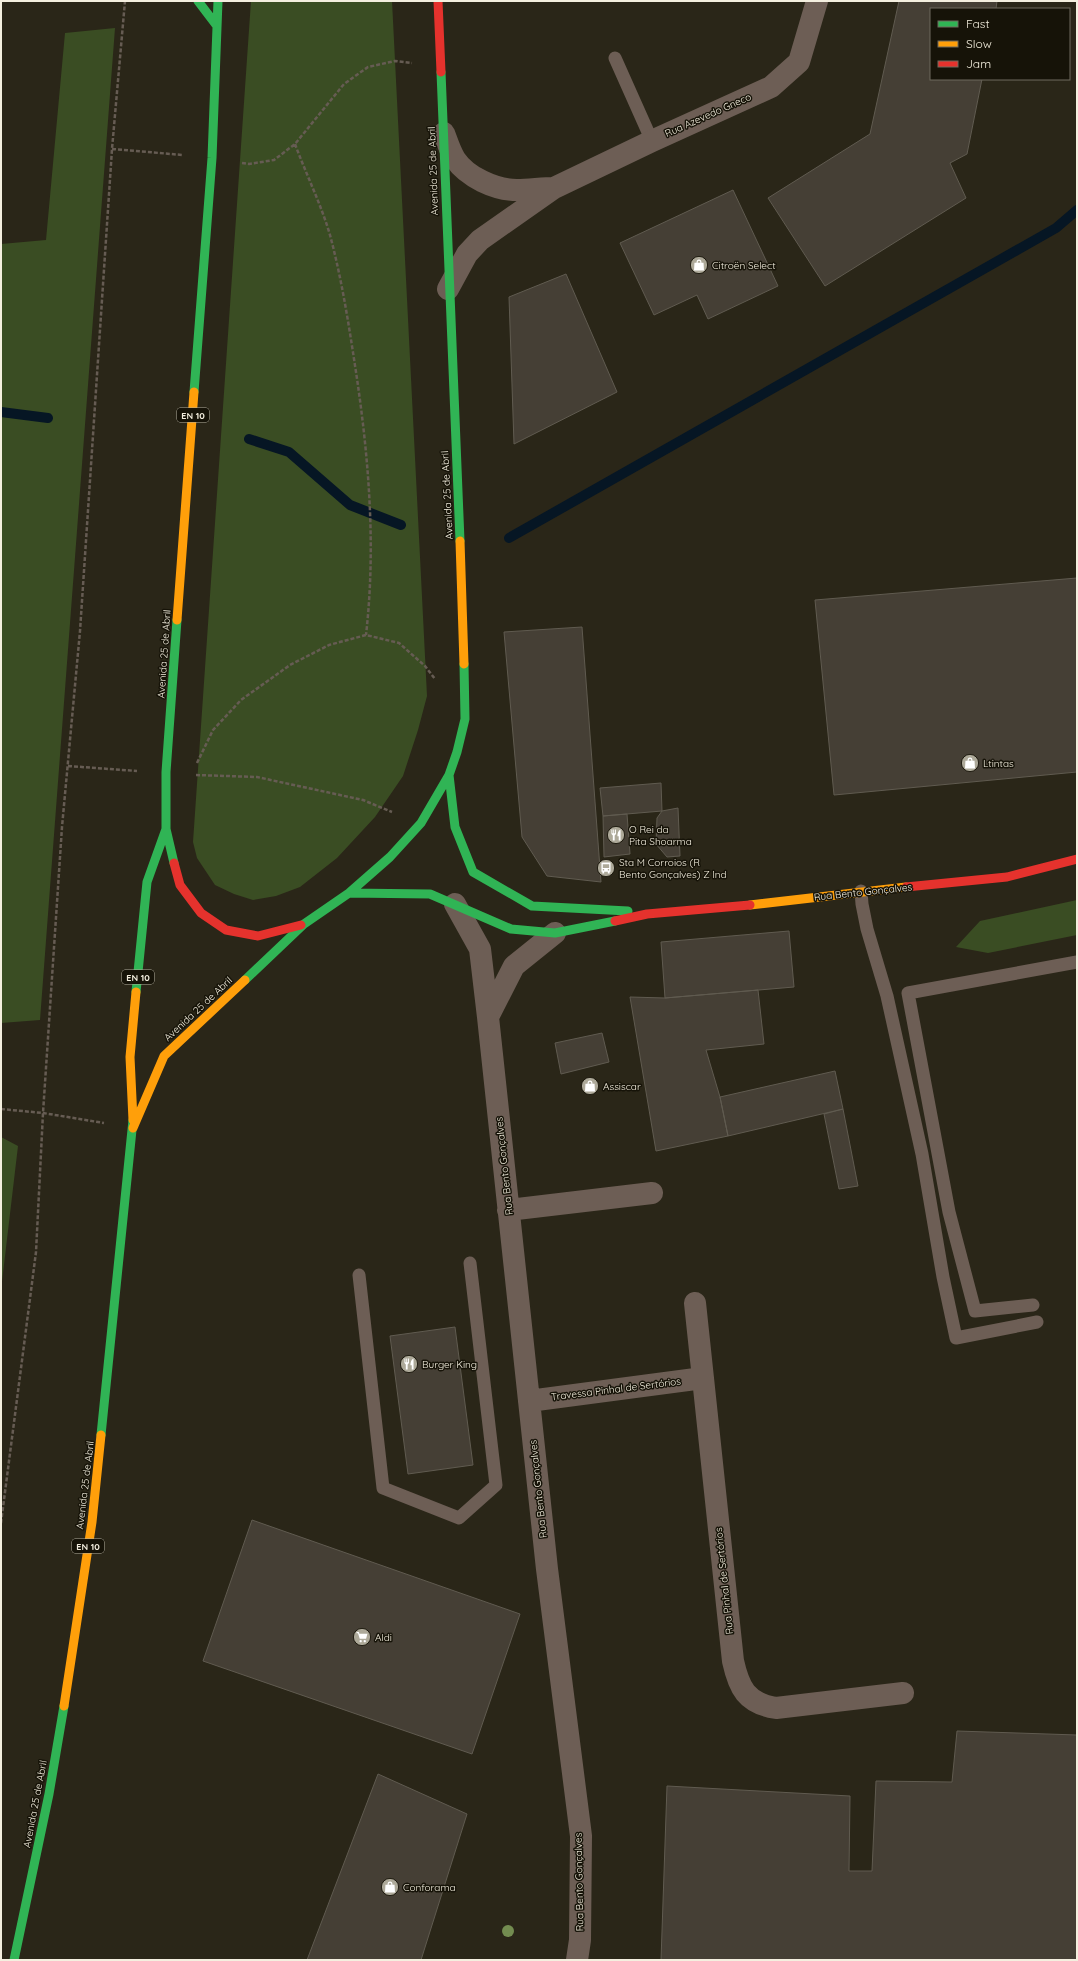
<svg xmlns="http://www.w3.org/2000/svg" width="1078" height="1961" font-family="Quicksand,sans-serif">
	<rect width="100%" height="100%" fill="#2a2618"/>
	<path fill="#3a4d23" d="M251,1H392L427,696L418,730L403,776L375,817L337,858L300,887L276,896L253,900L234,894L215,885L197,858L193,842Z
		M115,28L40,1020L1,1023V244L46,240L65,33Z
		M1077,900V935L988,953L956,947L980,921Z
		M1,1137L18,1146L1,1290Z"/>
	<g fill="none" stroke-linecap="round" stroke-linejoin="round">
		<path stroke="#061624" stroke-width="10" d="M1,412L48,418
			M249,439L289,452L350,505L401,525
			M509,538L1056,228L1077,210"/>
	</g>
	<path fill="#453f35" stroke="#605b50" d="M899,1H997L996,9H931V79H982L967,154L950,163L966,198L825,286L768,198L870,134Z
		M733,190L778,286L708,319L697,295L654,315L620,243Z
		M566,274L617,392L514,444L509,297Z
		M1077,578V772L834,795L815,600Z
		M582,627L601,882L547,876L522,837L504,632Z
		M661,783L662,811L603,816L600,788Z
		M678,808L680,856L667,857L656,844L657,818L662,811Z
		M627,814L630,854L604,857L603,816Z
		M789,931L794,987L665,998L661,942Z
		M758,990L764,1044L706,1050L720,1097L728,1136L656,1151L630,997L665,998Z
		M602,1033L609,1062L561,1074L555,1043Z
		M835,1071L843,1109L728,1136L720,1097Z
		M843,1109L858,1186L839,1189L824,1114Z
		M455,1327L473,1465L408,1474L390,1336Z
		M252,1520L520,1614L472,1754L203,1661Z
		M957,1731L1077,1735V1960H661L667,1786L850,1796L849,1871H872L876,1781L952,1782Z
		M378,1774L467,1814L421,1960H307Z"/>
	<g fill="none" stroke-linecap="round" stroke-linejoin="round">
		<path stroke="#665c53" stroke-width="2.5" stroke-dasharray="4 2" stroke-linecap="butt" d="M295,144C306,174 321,204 330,235C342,280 349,326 356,372C369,459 376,547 366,635
			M112,149L183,155
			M242,163L249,164L274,160L295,144L344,84L368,67L395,61L412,63
			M197,763L213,730L241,700L290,665L329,645L366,635L399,643L425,666L435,679
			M68,766L137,771
			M196,775L257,777L363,800L392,812
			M1,1109L43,1113L104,1123
			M1,1523L36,1252L43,1113L62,827L80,631L112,149L125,1"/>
		<path stroke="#6d5e55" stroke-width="13" d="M615,58L652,141
			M861,891L862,904L867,929L887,996L922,1154L943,1277L956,1338L1037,1322
			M359,1275L383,1488L459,1518L496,1485L470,1263
			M1033,1305L975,1311L949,1212L908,993L1077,962"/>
		<path stroke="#6d5e55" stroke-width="22" d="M444,133C447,141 450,151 455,159C467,177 495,190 517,190C529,190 542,188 554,188
			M448,289L467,254L480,240L554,188L652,141L771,87L799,62L817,1
			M455,904L480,949L488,1017L514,966L555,933
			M488,1017L547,1569L581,1836L580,1940L577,1960
			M508,1210L652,1193
			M695,1303L733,1661C739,1688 746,1703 776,1708L903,1693
			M529,1401L703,1378"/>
		<path stroke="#30b455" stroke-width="9" d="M198,1L217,26
			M441,72L460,541
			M194,392L212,158L218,1
			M449,775L455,827L473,872L532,906L628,911
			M174,863L166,829V772L177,620
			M349,893L430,894L511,929L555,933L615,921
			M245,980L304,924L349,893L390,857L421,823L449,775L457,752L465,719L464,664
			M136,992L147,882L166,829
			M101,1435L133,1120
			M14,1960L49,1794L64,1706"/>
		<path stroke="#ff9f0a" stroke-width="9" d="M460,541L464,664
			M177,620L194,392
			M750,905L906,887
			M133,1120L130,1057L136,992
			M133,1128L164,1056L245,980
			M64,1706L92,1522L101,1435"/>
		<path stroke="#e5322d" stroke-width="9" d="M438,1L441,72
			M174,863L180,885L201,913L226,930L258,936L301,925
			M906,887L1007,877L1077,859
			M615,921L647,914L750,905"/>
	</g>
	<circle fill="#738c50" cx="508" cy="1931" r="6"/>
	<defs>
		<symbol id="shop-disc" viewBox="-11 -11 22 22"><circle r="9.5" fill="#ada999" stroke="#161308"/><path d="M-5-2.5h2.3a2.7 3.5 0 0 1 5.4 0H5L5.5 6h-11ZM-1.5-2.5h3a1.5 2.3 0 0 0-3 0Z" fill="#fff"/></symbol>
		<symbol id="restaurant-disc" viewBox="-11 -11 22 22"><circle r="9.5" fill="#ada999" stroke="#161308"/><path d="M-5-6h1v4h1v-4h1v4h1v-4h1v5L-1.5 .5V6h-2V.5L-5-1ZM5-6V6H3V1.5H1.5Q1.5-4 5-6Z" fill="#fff"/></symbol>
		<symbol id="bus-disc" viewBox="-11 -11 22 22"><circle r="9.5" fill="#ada999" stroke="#161308"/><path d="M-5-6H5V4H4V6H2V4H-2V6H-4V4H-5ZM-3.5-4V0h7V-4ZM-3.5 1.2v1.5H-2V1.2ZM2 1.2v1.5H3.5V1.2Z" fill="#fff"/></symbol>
		<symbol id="supermarket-disc" viewBox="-11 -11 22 22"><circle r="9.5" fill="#ada999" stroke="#161308"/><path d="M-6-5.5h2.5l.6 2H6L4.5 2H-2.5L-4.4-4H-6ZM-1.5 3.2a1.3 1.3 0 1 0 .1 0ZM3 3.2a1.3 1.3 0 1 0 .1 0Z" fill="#fff"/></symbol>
	</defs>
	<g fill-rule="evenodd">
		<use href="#shop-disc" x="689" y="255" width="20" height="20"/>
		<use href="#shop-disc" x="960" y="753" width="20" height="20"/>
		<use href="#restaurant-disc" x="606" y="825" width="20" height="20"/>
		<use href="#bus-disc" x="596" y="858" width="20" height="20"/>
		<use href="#shop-disc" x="580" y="1076" width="20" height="20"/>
		<use href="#restaurant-disc" x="399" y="1354" width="20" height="20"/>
		<use href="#supermarket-disc" x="352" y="1627" width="20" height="20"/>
		<use href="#shop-disc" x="380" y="1877" width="20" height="20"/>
	</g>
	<g text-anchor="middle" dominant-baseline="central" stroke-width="3" stroke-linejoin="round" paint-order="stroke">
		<g fill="#161308" stroke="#b1ad9e" stroke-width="1">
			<rect x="177" y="408" width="32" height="14" rx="3"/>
			<rect x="122" y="970" width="32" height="14" rx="3"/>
			<rect x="72" y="1539" width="32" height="14" rx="3"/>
		</g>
		<g font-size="9" font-weight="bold" fill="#f4efdf">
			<text x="193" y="415">EN 10</text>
			<text x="138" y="977">EN 10</text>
			<text x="88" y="1546">EN 10</text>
		</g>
		<g font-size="10" fill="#f4efdf" stroke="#161308">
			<text transform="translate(708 115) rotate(-24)">Rua Azevedo Gneco</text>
			<text transform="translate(433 171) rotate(-92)">Avenida 25 de Abril</text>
			<text transform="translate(447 495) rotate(-93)">Avenida 25 de Abril</text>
			<text transform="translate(164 654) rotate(-86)">Avenida 25 de Abril</text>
			<text transform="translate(863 892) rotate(-6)">Rua Bento Gonçalves</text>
			<text transform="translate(198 1009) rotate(-43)">Avenida 25 de Abril</text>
			<text transform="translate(504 1166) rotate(-96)">Rua Bento Gonçalves</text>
			<text transform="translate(616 1389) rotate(-7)">Travessa Pinhal de Sertórios</text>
			<text transform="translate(85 1485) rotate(-83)">Avenida 25 de Abril</text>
			<text transform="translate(538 1489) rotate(-96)">Rua Bento Gonçalves</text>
			<text transform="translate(724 1581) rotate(-96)">Rua Pinhal de Sertórios</text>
			<text transform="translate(35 1804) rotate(-79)">Avenida 25 de Abril</text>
			<text transform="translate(579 1882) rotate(-91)">Rua Bento Gonçalves</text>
		</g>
		<g font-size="10" fill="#f4efdf" stroke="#161308" text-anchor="start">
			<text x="712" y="265">Citroën Select</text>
			<text x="983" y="763">Ltintas</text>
			<text x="629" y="829">O Rei da<tspan x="629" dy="12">Pita Shoarma</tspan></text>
			<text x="619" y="862">Sta M Corroios (R<tspan x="619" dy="12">Bento Gonçalves) Z Ind</tspan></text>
			<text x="603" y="1086">Assiscar</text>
			<text x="422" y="1364">Burger King</text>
			<text x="375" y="1637">Aldi</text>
			<text x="403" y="1887">Conforama</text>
		</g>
	</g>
	<rect width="1078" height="1961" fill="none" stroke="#f4efdf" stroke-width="4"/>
	<rect x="930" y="8" width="140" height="72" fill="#161308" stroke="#6f6b5e"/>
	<rect x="938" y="21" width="20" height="6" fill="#30b455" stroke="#6f6b5e"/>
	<text x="966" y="28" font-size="12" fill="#f4efdf">Fast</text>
	<rect x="938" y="41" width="20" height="6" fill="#ff9f0a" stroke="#6f6b5e"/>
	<text x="966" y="48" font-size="12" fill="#f4efdf">Slow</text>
	<rect x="938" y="61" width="20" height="6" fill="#e5322d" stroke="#6f6b5e"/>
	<text x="966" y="68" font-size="12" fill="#f4efdf">Jam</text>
</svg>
